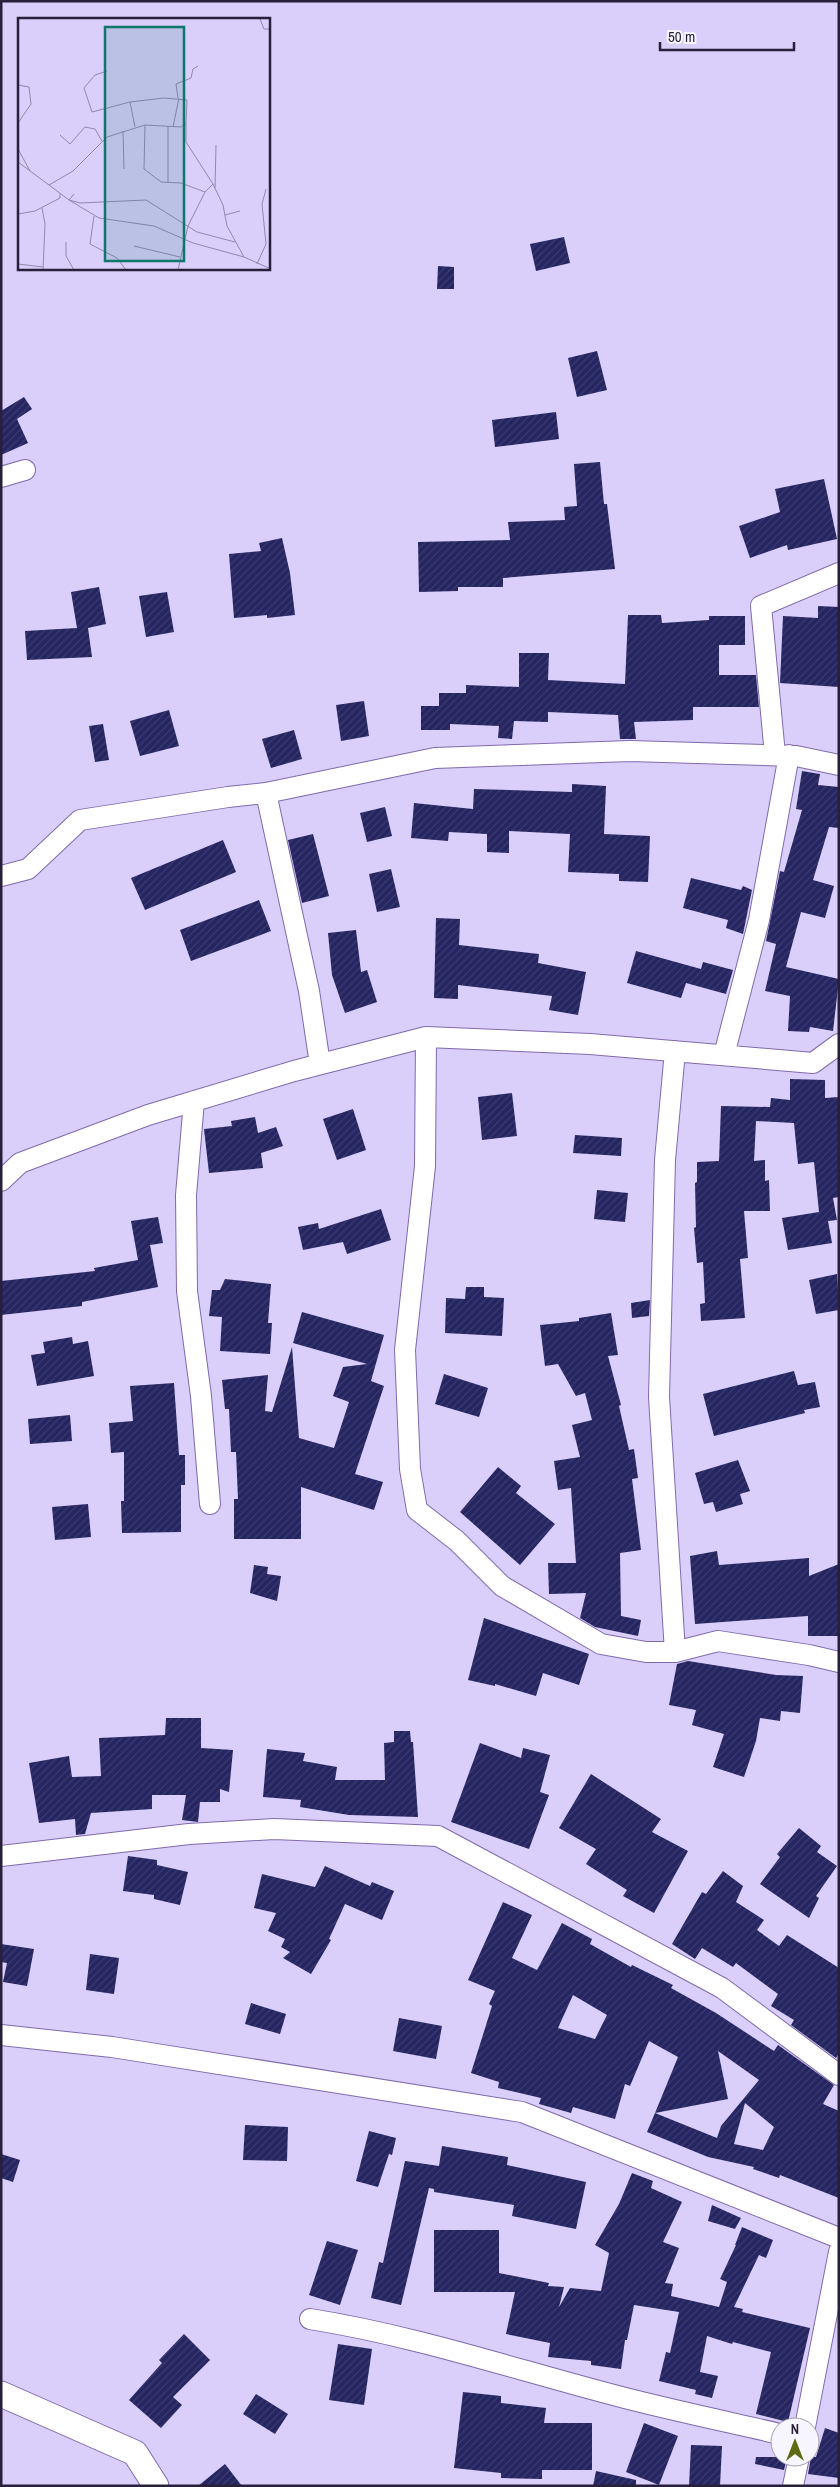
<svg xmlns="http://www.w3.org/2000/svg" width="840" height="2487" font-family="'Archivo Narrow',sans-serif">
	<defs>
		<pattern id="building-hatch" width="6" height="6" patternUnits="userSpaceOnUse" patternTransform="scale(1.25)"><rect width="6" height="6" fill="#252561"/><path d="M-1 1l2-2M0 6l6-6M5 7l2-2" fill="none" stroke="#3c3c70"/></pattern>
	</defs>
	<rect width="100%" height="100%" fill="#dacefa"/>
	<path fill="url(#building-hatch)" fill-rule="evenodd" d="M564,237L570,263L536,271L530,244Z
		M438,266L454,267V289H437Z
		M597,351L607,390L577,397L568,358Z
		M24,397L32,409L17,419L28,443L1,455V411Z
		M556,412L559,439L495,447L492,420Z
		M600,462L604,504H607L615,569L503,578V587H458V591L419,592L418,542L510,540L508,522L565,520L564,507L577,506L574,464Z
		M824,479L837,539L788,550L787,545L750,558L739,526L780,512L775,489Z
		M282,538L290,573L295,615L267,618V615L234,618L229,554L261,551L259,543Z
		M99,587L106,624L88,628L92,657L27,660L25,631L77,628L71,592Z
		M167,592L174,632L146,637L139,596Z
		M818,606L839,607V687L780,683L783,616L818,618Z
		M628,615H661L662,623L709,620V616H745V645H719V675H756L759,707H693V720L634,722L636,739H620L618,715L548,712V722L514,721L512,739L498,738L499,726L450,724V730H421V706H439V693H466V685L519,687V653H549L548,680L625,684Z
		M364,701L369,736L341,741L336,705Z
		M169,710L179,746L140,756L130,721Z
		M103,724L109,760L95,762L89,726Z
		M294,730L302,759L271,768L262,739Z
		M802,771L820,774L818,785L839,787V828L829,827L813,880L834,886L825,918L801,912L786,967L839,979L833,1031L810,1027L809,1032L788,1031L790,996L765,991L776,944L766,941L780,871L784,872L802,810L796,809Z
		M572,784L606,786L604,834L650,836L648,882L619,881V874L568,872L570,834L509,831V853L487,852V834L449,832L448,841L411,838L414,803L473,809L474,789L572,792Z
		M385,807L392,836L367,842L360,813Z
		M313,834L329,896L302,903L288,840Z
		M223,840L236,872L145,910L131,878Z
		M391,869L400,907L377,912L369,874Z
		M691,878L741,890L743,886L752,890L743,934L726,928L728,920L683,908Z
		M259,900L271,931L191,961L180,930Z
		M436,918L460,919L459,945L539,954L538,963L586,972L578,1015L549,1010L552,996L458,985V999L434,998Z
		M356,930L361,972L367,970L377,1002L345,1013L332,975L328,933Z
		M636,951L701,969L703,962L733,970L726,994L686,983L681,998L627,983Z
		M790,1079L825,1080V1098L839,1097V1197L833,1198L837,1220L828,1221L832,1243L788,1250L782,1218L819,1212L814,1162L798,1164L794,1123L756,1121L754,1161L765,1160V1181L769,1180L770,1211H744L748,1258L740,1259L745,1318L701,1321L700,1304L705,1303L703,1262L697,1263L694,1228L696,1227L695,1183L697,1182V1162L719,1161L721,1106L770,1107L771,1098L790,1100Z
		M512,1093L517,1136L482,1140L478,1097Z
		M353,1109L366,1150L337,1160L323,1119Z
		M255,1117L258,1133L276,1127L283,1146L261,1153L263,1168L209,1173L204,1129L232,1126L231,1121Z
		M575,1135L622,1138L621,1156L573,1153Z
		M597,1190L628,1193L625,1222L594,1219Z
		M381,1209L391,1240L347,1254L343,1242L303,1250L298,1227L318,1223L319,1229Z
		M158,1217L163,1243L150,1245L158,1287L82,1302V1306L1,1315V1281L95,1271L94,1268L138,1260L131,1221Z
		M837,1274L839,1310L816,1314L809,1280Z
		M225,1279L271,1284L268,1323H272L270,1354L220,1351L222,1317L209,1316L212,1290H220Z
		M466,1287H484V1297L504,1298L502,1336L445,1333L446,1298L465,1299Z
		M650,1300L649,1316L632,1318L631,1303Z
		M302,1312L384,1335L371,1381L384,1386L355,1474L383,1482L374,1510L301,1487V1539H234V1499H238L236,1452H231L229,1409H225L222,1380L268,1375L265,1411L272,1412L292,1347L299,1438L334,1448L349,1402L333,1396L343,1367L367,1364L293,1343Z
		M611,1313L618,1355L608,1356L621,1405L619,1406L629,1450L634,1449L638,1478L632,1479L641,1550L620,1553L621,1616L641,1620L638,1636L595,1627L580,1618L586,1593L549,1594L548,1563H576L571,1488L558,1490L554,1461L580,1457L572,1425L592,1420L585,1393L576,1396L558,1364L545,1366L540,1325L579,1321V1318Z
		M72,1337L73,1344L88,1341L94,1376L37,1386L31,1355L45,1353L43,1342Z
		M794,1371L798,1385L815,1382L820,1407L804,1410L805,1413L714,1436L703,1394Z
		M444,1374L488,1388L479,1417L435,1404Z
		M174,1383L179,1455H185V1485H181V1532L122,1533L121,1501H124V1452L111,1453L109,1423L133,1421L130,1386Z
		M70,1415L72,1441L30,1444L28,1419Z
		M738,1460L750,1491L740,1494L743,1504L716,1512L713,1502L704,1504L695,1473Z
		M498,1467L521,1486L516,1493L555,1524L520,1565L460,1512Z
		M88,1504L91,1537L55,1540L52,1507Z
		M717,1551L719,1565L809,1558V1576L839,1564V1636H808V1616L695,1624L690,1556Z
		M254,1565L268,1567L267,1574L281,1576L277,1601L250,1593Z
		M484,1618L589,1654L579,1685L543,1673L536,1696L495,1684V1686L468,1680Z
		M688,1661L776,1675L803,1676L800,1713L781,1711L780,1721L760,1718L756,1741L744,1777L713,1767L724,1734L692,1725L696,1710L669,1705L677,1664Z
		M166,1718H201V1748L233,1750L229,1792L220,1789V1802H200L198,1822L182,1820L186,1795H152V1809L91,1813L85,1834L76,1835L75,1819L39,1823L29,1763L69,1756L72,1777L101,1776L99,1738L165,1735Z
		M394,1731H410L411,1742H413L418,1817L349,1815L300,1807L301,1800L263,1797L267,1749L305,1753L303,1761L337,1767L335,1780H385L384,1743L394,1742Z
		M480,1743L521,1758L523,1748L550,1755L540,1792L549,1795L529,1849L451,1822Z
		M591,1774L661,1819L652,1832L688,1851L654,1913L623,1896L627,1890L586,1864L596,1849L559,1828Z
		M799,1828L821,1846L817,1852L837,1866L816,1896L819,1898L809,1918L760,1884L780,1857L777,1854Z
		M128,1856L157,1860V1865L188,1872L180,1905L154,1899V1895L123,1891Z
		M325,1866L370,1886L372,1882L394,1891L382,1920L345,1904L329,1939L331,1940L311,1974L283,1958L290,1952L281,1947L285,1939L268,1931L276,1913L254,1908L262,1874L315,1887Z
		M723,1871L743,1886L736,1902L764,1920L757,1930L779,1946L787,1935L839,1968V2053L836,2058L791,2025L794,2020L771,2006L778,1994L736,1963L733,1967L702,1948L695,1959L672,1944L702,1892L706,1894Z
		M503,1902L532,1915L512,1958L537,1970L562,1923L592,1939L590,1944L631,1967L632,1965L673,1985L671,1988L716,2013L774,2051L778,2045L834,2085L823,2104L839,2111V2198L780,2175L779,2178L753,2169L754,2167L708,2157L647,2132L655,2113L717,2138L721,2126L759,2080L718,2051L728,2099L655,2113L678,2057L649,2041L630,2086L625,2084L615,2119L573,2107L571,2113L539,2104L541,2098L498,2088L499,2082L471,2073L492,2006L489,2004L495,1991L468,1980ZM573,1995L607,2015L595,2039L558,2028ZM745,2103L774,2127L763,2150L734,2144Z
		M1,1944L34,1949L27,1986L3,1982L7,1963L1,1962Z
		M90,1954L119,1958L114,1994L86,1990Z
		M251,2003L286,2014L280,2034L245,2024Z
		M399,2018L442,2026L436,2059L393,2051Z
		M245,2125L288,2127L287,2161L243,2160Z
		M369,2131L396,2138L392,2155L389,2154L378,2187L356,2181Z
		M442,2146L508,2157L507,2165L586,2182L576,2229L512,2216L514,2205L434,2192V2189L429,2188L401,2305L371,2298L379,2262L383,2263L405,2161L439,2166Z
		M1,2154L20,2160L13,2182L1,2178Z
		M632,2173L653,2181L651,2188L682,2202L663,2242L679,2248L665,2283L673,2284L671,2296L719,2307L727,2282L720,2279L736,2245H735L742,2227L773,2240L766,2258L759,2255L734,2307L743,2309L742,2312L810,2328L788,2422L756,2414L771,2352L733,2342L732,2344L707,2336L700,2372L718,2376L712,2398L695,2394L696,2390L659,2381L666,2352L670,2353L679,2312L634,2305L627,2340H625L621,2369L591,2365V2361L548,2357L550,2343L506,2334L515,2292H434V2230H499V2273L549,2283L548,2286L564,2287L559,2307L570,2288L601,2291L609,2253L595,2245L619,2204Z
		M712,2205L741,2218L735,2229L708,2221Z
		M327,2241L358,2250L340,2305L309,2295Z
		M184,2334L210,2360L173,2397L182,2405L161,2428L129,2400L162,2363L159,2360Z
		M338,2344L372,2349L364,2405L329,2400Z
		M463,2392L501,2396V2403L546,2408L544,2423H592V2470H542V2479L501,2478V2473L454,2468Z
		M256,2394L288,2414L275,2434L243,2414Z
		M644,2423L678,2436L659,2485L626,2472Z
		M825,2428L839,2433V2478L808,2474L811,2457H816Z
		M691,2445L722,2446L720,2486H689Z
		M756,2457H787L784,2470L755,2464Z
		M225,2464L242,2486H198Z
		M596,2471L636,2480V2486H593Z"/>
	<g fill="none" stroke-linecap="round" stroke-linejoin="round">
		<defs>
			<path id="minor" d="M1,477L25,470
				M775,755L761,606L839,573
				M266,793L435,758L630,751L796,756L839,765
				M1,876L28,869L80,820L228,797L266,793L309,991L320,1064
				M426,1037L425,1166L405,1350L410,1469L417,1510L457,1541L502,1586L601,1644L646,1652H675L718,1641L809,1655L839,1662
				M724,1055L759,920L789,755
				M194,1101L186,1195L187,1291L201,1396L210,1504
				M1,1181L20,1163L148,1115L294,1071L426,1037L590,1044L813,1063L839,1044
				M675,1652L659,1397L665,1160L675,1051
				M1,1856L189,1834L274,1829L438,1836L722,1988L839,2075
				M1,2035L112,2047L522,2112L839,2238
				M310,2319C417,2336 520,2371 625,2398C676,2411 728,2422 780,2434
				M805,2427L839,2252
				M793,2486L799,2457"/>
			<path id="tertiary" d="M1,2394L135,2453L156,2486"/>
		</defs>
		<use href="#minor" stroke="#806aae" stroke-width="22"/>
		<use href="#tertiary" stroke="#806aae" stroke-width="27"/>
		<use href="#minor" stroke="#fff" stroke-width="20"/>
		<use href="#tertiary" stroke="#fff" stroke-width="25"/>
	</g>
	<g transform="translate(18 18)">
		<rect width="252" height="252" fill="#dacefa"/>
		<path fill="none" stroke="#9388ae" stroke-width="1" d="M242,1L246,11H253M89,53L77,57L66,70L74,94L112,84L117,109M0,67L11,69L13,86L0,105M160,80L158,66L173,60L175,51L180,48M112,84L146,80L169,82L168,105M127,107L126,151L143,164L163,165L187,174M155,109L161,80M105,113L106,151M42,117L52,126L67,109L77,111L84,123M0,131L12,153M0,144L31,167L55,153L89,119L127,107L163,109L168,105V124L195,166L187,174L170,208L160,252M150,165V108M195,166L205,187L209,208L226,239L253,251M31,167L51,182L62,185L128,182L179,214L217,224M197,170L198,127M56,176L51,182L81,200L136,208L175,225L226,239M24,190L27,206L25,252M0,196L17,193L42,180V176M207,197L222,193M76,198L72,226L99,240L108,252M48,224V238L56,252M116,228L162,239M0,246L25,249M239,246L248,226L244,186L248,171"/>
		<path fill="#0f766e" fill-opacity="0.15" stroke="#0f766e" stroke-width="2.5" d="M87,9H166V243H87Z"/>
		<rect width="252" height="252" fill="none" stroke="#281f3b" stroke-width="2.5"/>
	</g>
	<rect width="840" height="2487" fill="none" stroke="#281f3b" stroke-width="5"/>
	<g transform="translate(795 2442)"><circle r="24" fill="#f7f5fd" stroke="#a49faf"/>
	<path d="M0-4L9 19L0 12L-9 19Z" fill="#5e6b13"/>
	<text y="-8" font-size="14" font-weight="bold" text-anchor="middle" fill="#281f3b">N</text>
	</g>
	<path d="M660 42v8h134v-8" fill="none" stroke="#281f3b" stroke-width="2.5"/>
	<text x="668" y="42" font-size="15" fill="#281f3b" stroke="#f7f5fd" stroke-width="4" paint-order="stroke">50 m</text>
</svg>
